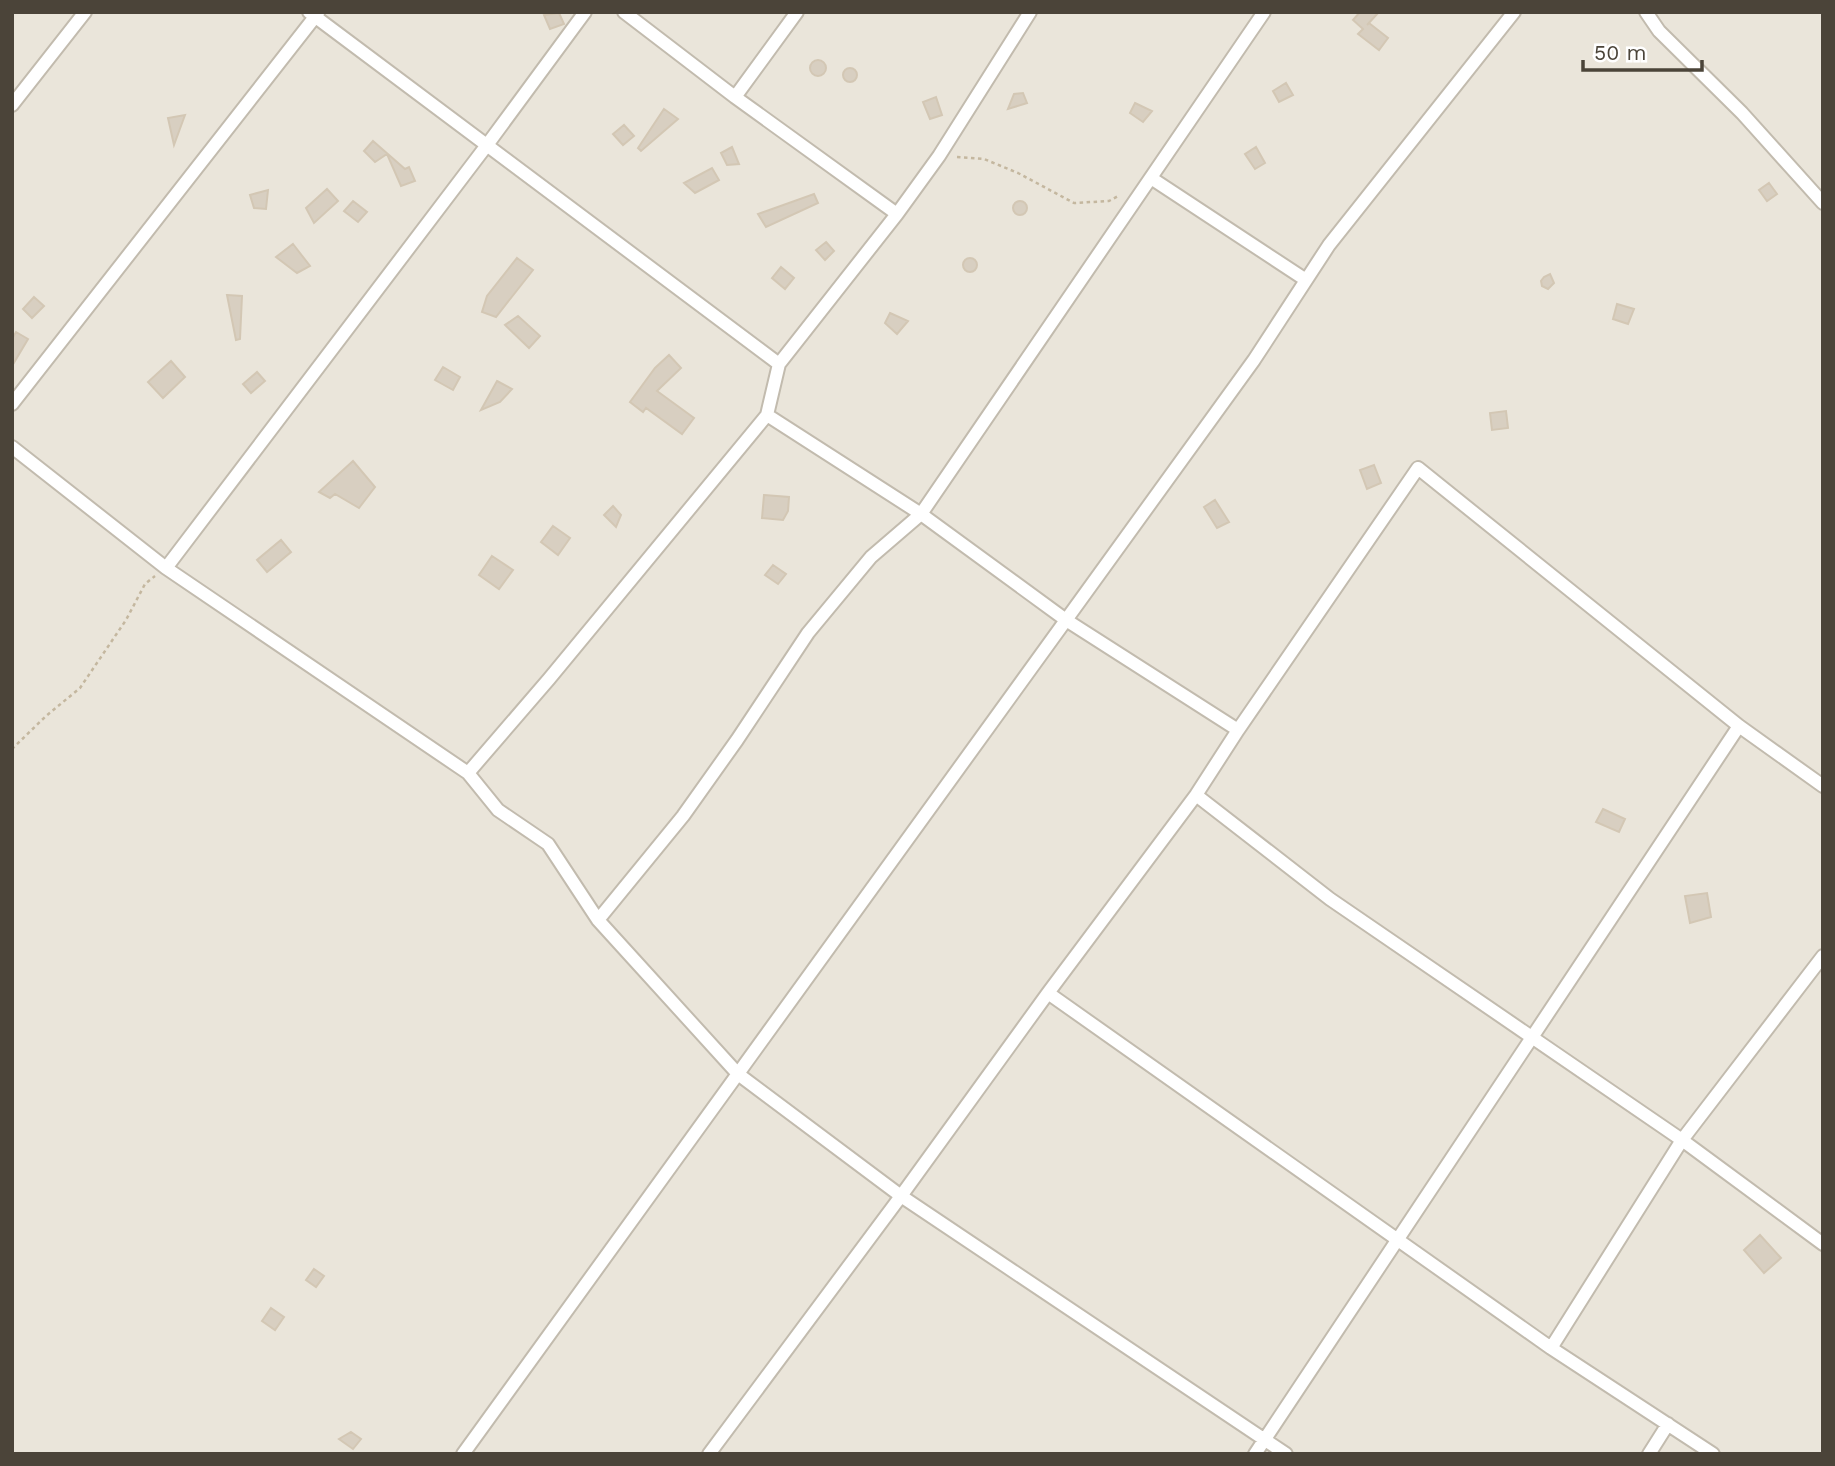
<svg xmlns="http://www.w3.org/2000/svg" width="1835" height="1466" font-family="'Work Sans',sans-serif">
	<rect width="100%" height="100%" fill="#f6f3ec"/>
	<path fill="#eae5da" d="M12,12H1823V1454H12Z"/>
	<path fill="#d8cfc1" stroke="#d3c7b4" stroke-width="2" d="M1360,12H1379L1367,25L1369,23L1388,38L1379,50L1358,34L1363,29L1353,20Z
		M559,13L564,24L550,29L544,15Z
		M810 68a8 8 0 1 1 16 0a8 8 0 1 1-16 0Z
		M843 75a7 7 0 1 1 14 0a7 7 0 1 1-14 0Z
		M1286,83L1293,95L1279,102L1273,91Z
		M1023,93L1027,103L1008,109L1014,94Z
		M936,97L942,115L930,119L923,102Z
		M1135,103L1152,111L1143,122L1130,113Z
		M664,109L678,119L641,151L638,148Z
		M185,115L174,145L168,118Z
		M624,125L634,136L623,145L613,134Z
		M373,141L405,169L409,167L415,181L401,186L387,154L375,162L364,151Z
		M732,147L739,164L727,165L721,153Z
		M1256,147L1265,163L1255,169L1245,154Z
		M712,168L719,180L695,193L684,183Z
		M1769,183L1777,194L1767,201L1759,190Z
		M327,189L338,201L314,223L306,208Z
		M268,190L266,209L254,208L250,195Z
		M814,194L818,203L766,227L758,214Z
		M1013 208a7 7 0 1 1 14 0a7 7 0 1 1-14 0Z
		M353,201L367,212L358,222L344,211Z
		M826,242L834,251L825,260L816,250Z
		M293,244L310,266L297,273L276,257Z
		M963 265a7 7 0 1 1 14 0a7 7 0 1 1-14 0Z
		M517,258L533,270L496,317L482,312L487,296Z
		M781,267L794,278L785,289L772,278Z
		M1550,274L1554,283L1548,289L1542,286L1541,281L1544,277Z
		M227,295L242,296L240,339L236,340Z
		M34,297L44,306L32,318L23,309Z
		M1617,304L1634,309L1628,324L1613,319Z
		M890,313L908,321L897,334L885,323Z
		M518,316L540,336L529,348L505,325Z
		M16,332L28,339L12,366V339Z
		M669,355L681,368L657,391L694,418L682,434L646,408L643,412L630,402L655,368Z
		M171,361L185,377L163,398L148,382Z
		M443,367L460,377L453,390L435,380Z
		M257,372L265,381L251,393L243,384Z
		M497,381L512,389L500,402L481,410Z
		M1506,411L1508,428L1492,430L1490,413Z
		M353,461L375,487L359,508L335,494L330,498L319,492Z
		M1374,465L1381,483L1367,489L1360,470Z
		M764,495L789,497L788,511L783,520L762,518Z
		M1215,500L1229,522L1217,528L1204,507Z
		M613,506L621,515L616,527L604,515Z
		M553,526L570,538L558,555L541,542Z
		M281,540L291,552L267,572L257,560Z
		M492,556L513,570L499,589L479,575Z
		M773,565L786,574L778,584L765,575Z
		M1603,809L1625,819L1619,832L1596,822Z
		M1707,893L1711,917L1690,923L1685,896Z
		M1760,1235L1781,1258L1764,1273L1744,1250Z
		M314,1269L324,1276L316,1287L306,1280Z
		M271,1308L284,1317L275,1330L262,1321Z
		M351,1432L361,1439L353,1449L339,1439Z"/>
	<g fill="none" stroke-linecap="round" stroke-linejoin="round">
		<defs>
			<path id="street" d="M309,12L779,364
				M624,12L735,97
				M797,12L735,97L897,214
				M1646,12L1659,31L1742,113L1823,203
				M12,105L85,12
				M1151,178L1306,280
				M12,404L318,13
				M767,415L921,514L1066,620L1238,730
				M12,447L166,568L468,773L498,810L548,844L598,920L738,1074L901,1196L1048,993L1196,795L1238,730L1418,468L1739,726L1823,786
				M166,568L487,145L585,12
				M468,773L549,679L767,415L779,364L897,214L939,156L1030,12
				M1196,795L1330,899L1682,1140L1823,1244
				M598,920L683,816L737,740L808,633L871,557L921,514L1264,12
				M1048,993L1551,1348L1713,1454
				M1551,1348L1682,1140L1823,956
				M463,1454L1254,360L1329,245L1514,12
				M709,1454L901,1196L1286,1454
				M1255,1454L1739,726
				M1649,1454L1668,1424"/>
		</defs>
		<use href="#street" stroke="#c2bbae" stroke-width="16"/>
		<path stroke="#c4b79f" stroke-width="2.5" stroke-dasharray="3.5 3.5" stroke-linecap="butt" d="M957,157L984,159L1018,173L1074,203L1109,201L1120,195
			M12,749L46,716L80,688L126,620L145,584L155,576"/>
		<use href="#street" stroke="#fff" stroke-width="12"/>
	</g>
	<rect width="1835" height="1466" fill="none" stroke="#4b4439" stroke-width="28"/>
	<path d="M1583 60v10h119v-10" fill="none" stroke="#4b4439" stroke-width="3.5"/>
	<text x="1594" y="60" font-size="21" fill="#4b4439" stroke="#ffffff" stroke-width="5" paint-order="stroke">50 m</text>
</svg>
